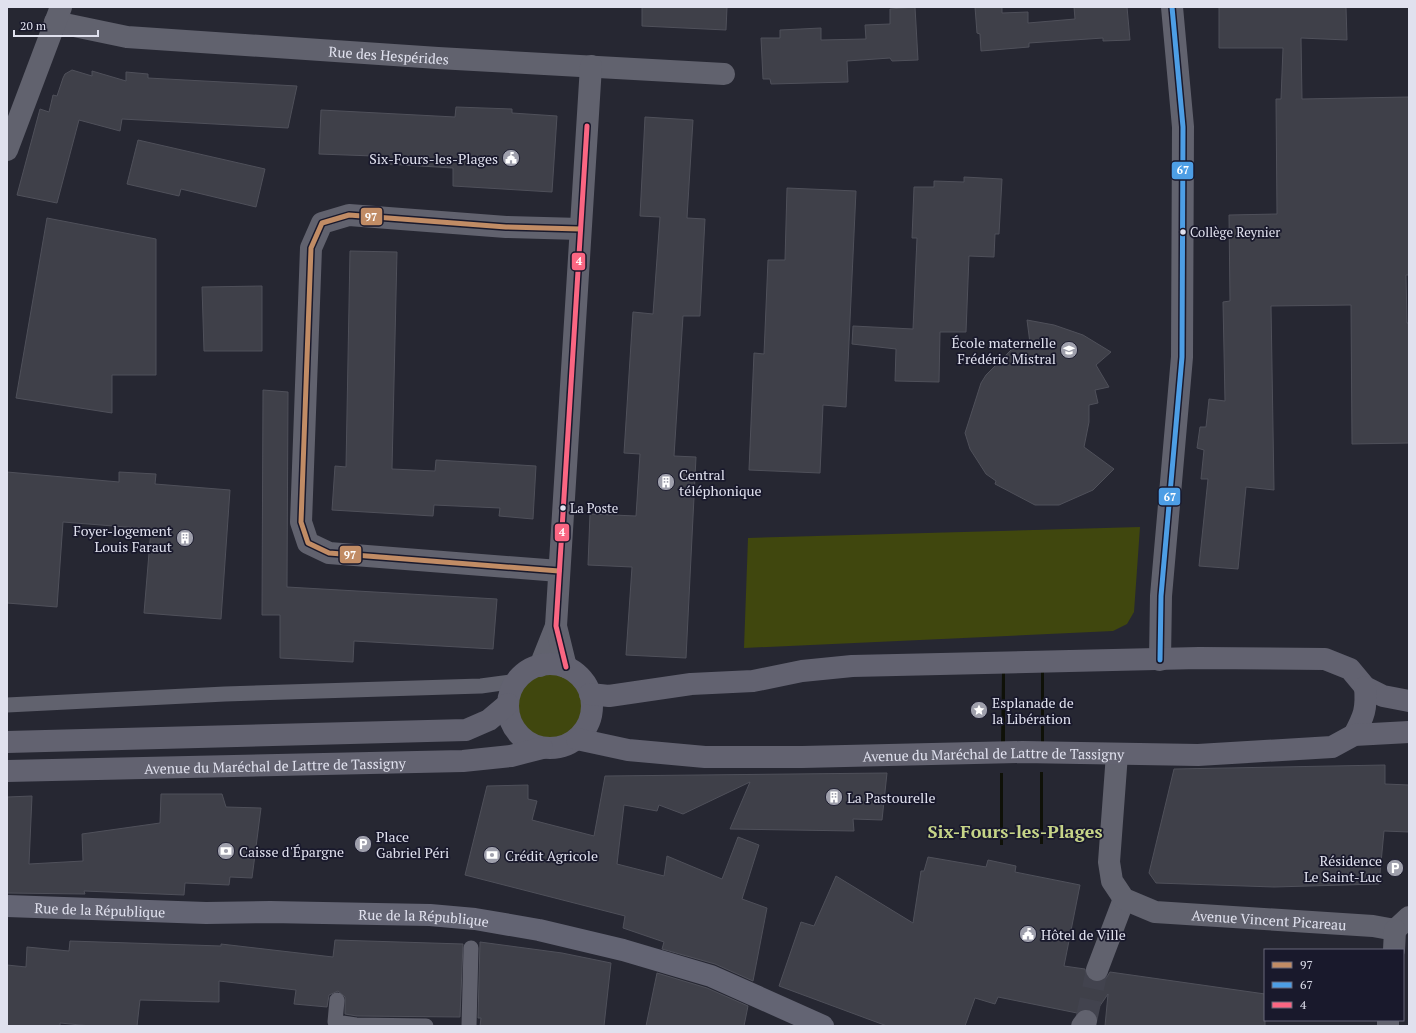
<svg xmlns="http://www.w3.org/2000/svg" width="1416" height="1033" font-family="'PT Serif',serif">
	<rect width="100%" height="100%" fill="#262732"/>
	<path fill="#40470e" d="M1140,527L1134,612L1127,624L1113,631L744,648L748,538Z
		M508 706a42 42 0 1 1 84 0a42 42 0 1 1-84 0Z"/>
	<path fill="#0f1108" d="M1041,671L1044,672V743H1041Z
		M1002,673H1005V745H1001Z
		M1040,772H1043V844H1040Z
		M1000,773H1003V845H1000Z"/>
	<path fill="#3f4049" stroke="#4f505a" d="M642,7H727L726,30L642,26Z
		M915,7L918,60L892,61L890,58L847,61L848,82L771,84L770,79H763L761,38H780V30L821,28V40L866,39L865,25L890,24V9Z
		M975,7H1002V13L1028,12V23L1075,19L1074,7H1127L1130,40L1103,41V38L1029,43V47L981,51L980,34L977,33Z
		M1219,7H1346L1347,40L1301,38L1302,99L1409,97V275H1406L1407,323H1409V443L1352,444L1351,305L1271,306L1274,490L1246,487L1238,569L1199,566L1208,479H1201L1204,450L1197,448L1200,427H1206L1209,399L1225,401L1223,302L1230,301L1229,215L1277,214L1276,99H1281L1283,48H1219Z
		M72,70L92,76V71L126,81V72L148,74V78L297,86L288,128L122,119L120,131L79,120L57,203L17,195L40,109L49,112L53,95L57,96L63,78L65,74Z
		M456,107L512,109V113L557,116L552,192L453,186V168L372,163L373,156L319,154L321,110L455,117Z
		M645,117L693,120L687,218L705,219L700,316H683L674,456L696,457L686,658L626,655L632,567L588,565L590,514L636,516L640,454L624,453L633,312L653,314L660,217L640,216Z
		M138,140L265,169L256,207L181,189L179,196L127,184Z
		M964,177L1002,179L999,234H995L994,257L969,256L966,332H940L939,382L895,381L896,349L852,344L853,326L913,329L917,238H912L914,187H934V181L964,182Z
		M787,188L856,191L846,407L823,405L820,473L749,470L754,353L764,354L768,260H785Z
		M47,218L156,239V375H112V413L16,398Z
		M350,251L397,252L392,469L435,471L436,460L536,466L533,519L499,516L500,508L434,505L433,516L332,510L335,466L346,467Z
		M262,286V351H204L202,287Z
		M1027,320L1054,325L1083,335L1111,352L1096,365L1109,387L1095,390L1098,403L1089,405V422L1084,447L1114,469L1093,490L1059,505H1035L995,484L996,481L986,474L970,449L965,433L981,383L986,375L1011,350L1030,343Z
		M263,390L288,392L287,587L497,599L493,649L354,641L353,662L280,658V615H262Z
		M7,472L119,482V472L156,474L155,484L230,490L221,619L144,613L151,529L63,522L57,607L7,603Z
		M1385,765V784L1409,785V832L1384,831L1379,884L1274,887L1156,883L1149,873L1174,769Z
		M887,773L882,820L853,819L854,831L730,829L750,782L683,814L659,805L657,811L624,805L617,864L664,876L667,856L722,879L738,837L759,845L742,899L767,908L753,981L715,964L662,949L664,942L623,928L625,916L465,875L487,786L528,785V799L537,801L532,820L594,836L605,776Z
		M161,794H222L226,807L261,808L252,878L230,877L229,885L185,883L184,895L84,891L85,894L7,893V797L32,796L29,864L83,861L82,834L160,823Z
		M928,857L986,867L988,860L1016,866L1015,872L1080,885L1064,966L1085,969L1087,978L1093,982H1099L1105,980L1110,972L1265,994V1026H1105L1108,994L1095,1013L1087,1009H1082L1077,1013L998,997L995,1004L975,998L965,1026H887L779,986L801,922L814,926L836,876L913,923L921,871H924Z
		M335,940L463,944L460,1017L357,1016L345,1014V997L338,991L329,995L327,1007L294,1004L296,990L219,981V1002L140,1000L137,1026H91L60,1023V1026H7V965L26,967L27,947L69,951L70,941L221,946V944L333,957Z
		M480,942L562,953L611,963L604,1026H480L481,1018H478Z
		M657,973L707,988L748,1006L744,1026H646Z"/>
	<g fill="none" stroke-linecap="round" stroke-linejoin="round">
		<path stroke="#42434e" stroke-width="22" stroke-dasharray="22 11" stroke-linecap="butt" d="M1086,1021L1097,970"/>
		<path stroke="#61626e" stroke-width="15" d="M7,705L225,694L481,686L517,681
			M337,1000L335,1022L356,1025L426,1026
			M469,1026L471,948"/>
		<path stroke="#61626e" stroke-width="22" d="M1097,970L1124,899
			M1082,1026L1086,1021"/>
		<g stroke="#61626e" stroke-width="22">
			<path id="s1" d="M55,22L127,37L438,58L724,74"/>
			<path d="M559,571L329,553L308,543L301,522L311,248L322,223L349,215L506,227L580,229"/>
			<path d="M1160,660L1161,596L1182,357L1183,127L1172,7"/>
			<path d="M540,666L556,626"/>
			<path d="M566,667L556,626L591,66"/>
			<path id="s2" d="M1117,754L1109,862L1112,881L1124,899L1155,912L1373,926L1395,930L1409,917"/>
			<path d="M1394,950L1395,930"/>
			<path d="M1388,1026V1020"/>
		</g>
		<path stroke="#61626e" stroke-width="22" d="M7,150L61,7"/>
		<path stroke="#636473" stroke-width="22" id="s3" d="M7,906L206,913L270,912L430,915L475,919L539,930L623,950L711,976L823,1026"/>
		<g stroke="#626270" stroke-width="22">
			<circle cx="550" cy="706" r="42"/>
			<path d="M590,694L609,696L691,684L753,681L802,671L852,666L1199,658L1325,659L1350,669L1365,687L1383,696L1409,701"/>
			<path d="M1354,735C1364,716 1367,709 1365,687"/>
			<path id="s4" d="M577,739L628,750L705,757H802L1022,752L1198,755L1332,747L1354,735L1409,732"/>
			<path d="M7,742L466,730L489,720L508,704"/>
			<path id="s5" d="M7,771L463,761L511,756L542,748"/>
		</g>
		<defs>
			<path id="bus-1" d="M559,571L329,553L308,543L301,522L311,248L322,223L349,215L506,227L580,229"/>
			<path id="bus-2" d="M1160,660L1161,596L1182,357L1183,127L1172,7"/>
			<path id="bus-3" d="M566,667L556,626L587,126"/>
		</defs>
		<use href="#bus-1" stroke="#19192c" stroke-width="8"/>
		<use href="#bus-2" stroke="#19192c" stroke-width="8"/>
		<use href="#bus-3" stroke="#19192c" stroke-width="8"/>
		<use href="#bus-1" stroke="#c18c65" stroke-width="5"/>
		<use href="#bus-2" stroke="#4d9ee5" stroke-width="5"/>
		<use href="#bus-3" stroke="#fa6682" stroke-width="5"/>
	</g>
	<defs>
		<symbol id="civic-disc" viewBox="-11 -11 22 22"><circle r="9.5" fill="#9fa0ac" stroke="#19192c"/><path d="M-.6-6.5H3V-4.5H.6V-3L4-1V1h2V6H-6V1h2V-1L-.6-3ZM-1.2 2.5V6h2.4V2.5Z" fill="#fff"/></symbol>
		<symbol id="school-disc" viewBox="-11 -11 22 22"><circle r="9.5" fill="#9fa0ac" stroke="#19192c"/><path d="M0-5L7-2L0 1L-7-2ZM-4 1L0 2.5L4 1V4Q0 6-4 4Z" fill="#fff"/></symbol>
		<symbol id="building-disc" viewBox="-11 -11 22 22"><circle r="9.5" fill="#9fa0ac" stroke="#19192c"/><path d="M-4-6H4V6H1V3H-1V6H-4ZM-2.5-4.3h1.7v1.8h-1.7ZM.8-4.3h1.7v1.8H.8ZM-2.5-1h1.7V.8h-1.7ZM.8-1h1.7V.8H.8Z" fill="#fff"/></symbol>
		<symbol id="sight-disc" viewBox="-11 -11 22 22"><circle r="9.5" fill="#9fa0ac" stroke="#19192c"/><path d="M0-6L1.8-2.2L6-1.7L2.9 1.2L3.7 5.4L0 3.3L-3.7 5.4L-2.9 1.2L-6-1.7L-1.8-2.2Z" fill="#fff"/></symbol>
		<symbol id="parking-disc" viewBox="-11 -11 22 22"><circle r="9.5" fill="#9fa0ac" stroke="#19192c"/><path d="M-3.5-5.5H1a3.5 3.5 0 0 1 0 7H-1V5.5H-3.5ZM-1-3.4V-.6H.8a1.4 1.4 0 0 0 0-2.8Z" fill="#fff"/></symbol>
		<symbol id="bank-disc" viewBox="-11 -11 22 22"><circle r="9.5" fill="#9fa0ac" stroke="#19192c"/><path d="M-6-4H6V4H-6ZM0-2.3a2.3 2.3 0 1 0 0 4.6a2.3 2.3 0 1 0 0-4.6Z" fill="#fff"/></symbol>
	</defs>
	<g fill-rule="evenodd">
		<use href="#civic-disc" x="501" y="148" width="20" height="20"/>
		<use href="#school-disc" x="1059" y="340" width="20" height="20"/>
		<use href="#building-disc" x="656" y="472" width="20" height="20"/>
		<use href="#building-disc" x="175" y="528" width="20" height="20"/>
		<use href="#sight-disc" x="969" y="700" width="20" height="20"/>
		<use href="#building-disc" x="824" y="787" width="20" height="20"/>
		<use href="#parking-disc" x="353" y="834" width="20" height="20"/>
		<use href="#bank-disc" x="216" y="841" width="20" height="20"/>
		<use href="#bank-disc" x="482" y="845" width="20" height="20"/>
		<use href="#parking-disc" x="1385" y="858" width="20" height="20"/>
		<use href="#civic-disc" x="1018" y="924" width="20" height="20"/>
	</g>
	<g fill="#e0e1ee" stroke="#19192c" stroke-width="1.5">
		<circle cx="1183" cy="232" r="3.5"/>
		<circle cx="563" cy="508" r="3.5"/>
	</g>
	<g text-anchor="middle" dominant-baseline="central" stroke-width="3.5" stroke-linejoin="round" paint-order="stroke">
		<g font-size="13" fill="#e0e1ee" stroke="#19192c" text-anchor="start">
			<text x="1190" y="232">Collège Reynier</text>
			<text x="570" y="508">La Poste</text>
		</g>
		<g font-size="14" fill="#e0e1ee" stroke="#19192c">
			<text stroke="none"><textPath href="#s1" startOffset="336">Rue des Hespérides</textPath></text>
			<text stroke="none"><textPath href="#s4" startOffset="418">Avenue du Maréchal de Lattre de Tassigny</textPath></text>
			<text stroke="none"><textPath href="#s5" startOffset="268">Avenue du Maréchal de Lattre de Tassigny</textPath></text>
			<text stroke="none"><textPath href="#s3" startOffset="93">Rue de la République</textPath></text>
			<text stroke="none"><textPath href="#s3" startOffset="417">Rue de la République</textPath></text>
			<text stroke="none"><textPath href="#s2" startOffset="297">Avenue Vincent Picareau</textPath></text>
		</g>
		<g font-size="14" fill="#e0e1ee" stroke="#19192c" text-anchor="start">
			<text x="498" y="158" text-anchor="end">Six-Fours-les-Plages</text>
			<text x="1056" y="342" text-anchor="end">École maternelle<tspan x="1056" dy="16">Frédéric Mistral</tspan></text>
			<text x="679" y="474">Central<tspan x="679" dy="16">téléphonique</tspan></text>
			<text x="172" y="530" text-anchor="end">Foyer-logement<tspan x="172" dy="16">Louis Faraut</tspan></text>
			<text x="992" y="702">Esplanade de<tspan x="992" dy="16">la Libération</tspan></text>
			<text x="847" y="797">La Pastourelle</text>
			<text x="376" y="836">Place<tspan x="376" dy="16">Gabriel Péri</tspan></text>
			<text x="239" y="851">Caisse d'Épargne</text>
			<text x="505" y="855">Crédit Agricole</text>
			<text x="1382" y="860" text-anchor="end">Résidence<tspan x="1382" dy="16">Le Saint-Luc</tspan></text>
			<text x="1041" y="934">Hôtel de Ville</text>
		</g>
		<g font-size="18" font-weight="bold" fill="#c6d488" stroke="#19192c">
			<text x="1015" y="831">Six-Fours-les-Plages</text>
		</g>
	</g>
	<g stroke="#19192c" stroke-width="1.5">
		<rect x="1171" y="161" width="23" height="19" rx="4" fill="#4d9ee5"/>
		<rect x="360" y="207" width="23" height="19" rx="4" fill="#c18c65"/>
		<rect x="571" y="252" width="15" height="19" rx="4" fill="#fa6682"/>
		<rect x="1158" y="487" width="23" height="19" rx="4" fill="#4d9ee5"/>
		<rect x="554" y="523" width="16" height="19" rx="4" fill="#fa6682"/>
		<rect x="339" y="545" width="23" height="19" rx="4" fill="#c18c65"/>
	</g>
	<g font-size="11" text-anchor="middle" font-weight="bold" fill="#fff">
		<text x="1183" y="174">67</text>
		<text x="371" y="221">97</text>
		<text x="579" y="265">4</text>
		<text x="1170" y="501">67</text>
		<text x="562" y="536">4</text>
		<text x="350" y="559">97</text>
	</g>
	<rect width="1416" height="1033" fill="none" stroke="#e0e1ee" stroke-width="16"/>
	<rect x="1264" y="949" width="140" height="72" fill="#19192c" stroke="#69697a"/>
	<rect x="1272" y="962" width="20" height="6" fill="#c18c65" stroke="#69697a"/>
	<text x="1300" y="969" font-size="12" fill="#e0e1ee">97</text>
	<rect x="1272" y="982" width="20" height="6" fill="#4d9ee5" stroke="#69697a"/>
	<text x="1300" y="989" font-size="12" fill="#e0e1ee">67</text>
	<rect x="1272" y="1002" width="20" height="6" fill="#fa6682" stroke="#69697a"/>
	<text x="1300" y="1009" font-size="12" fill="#e0e1ee">4</text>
	<path d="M14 30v6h84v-6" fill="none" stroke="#e0e1ee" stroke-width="2"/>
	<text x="20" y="30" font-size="12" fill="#e0e1ee" stroke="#19192c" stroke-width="3" paint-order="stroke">20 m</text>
</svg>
